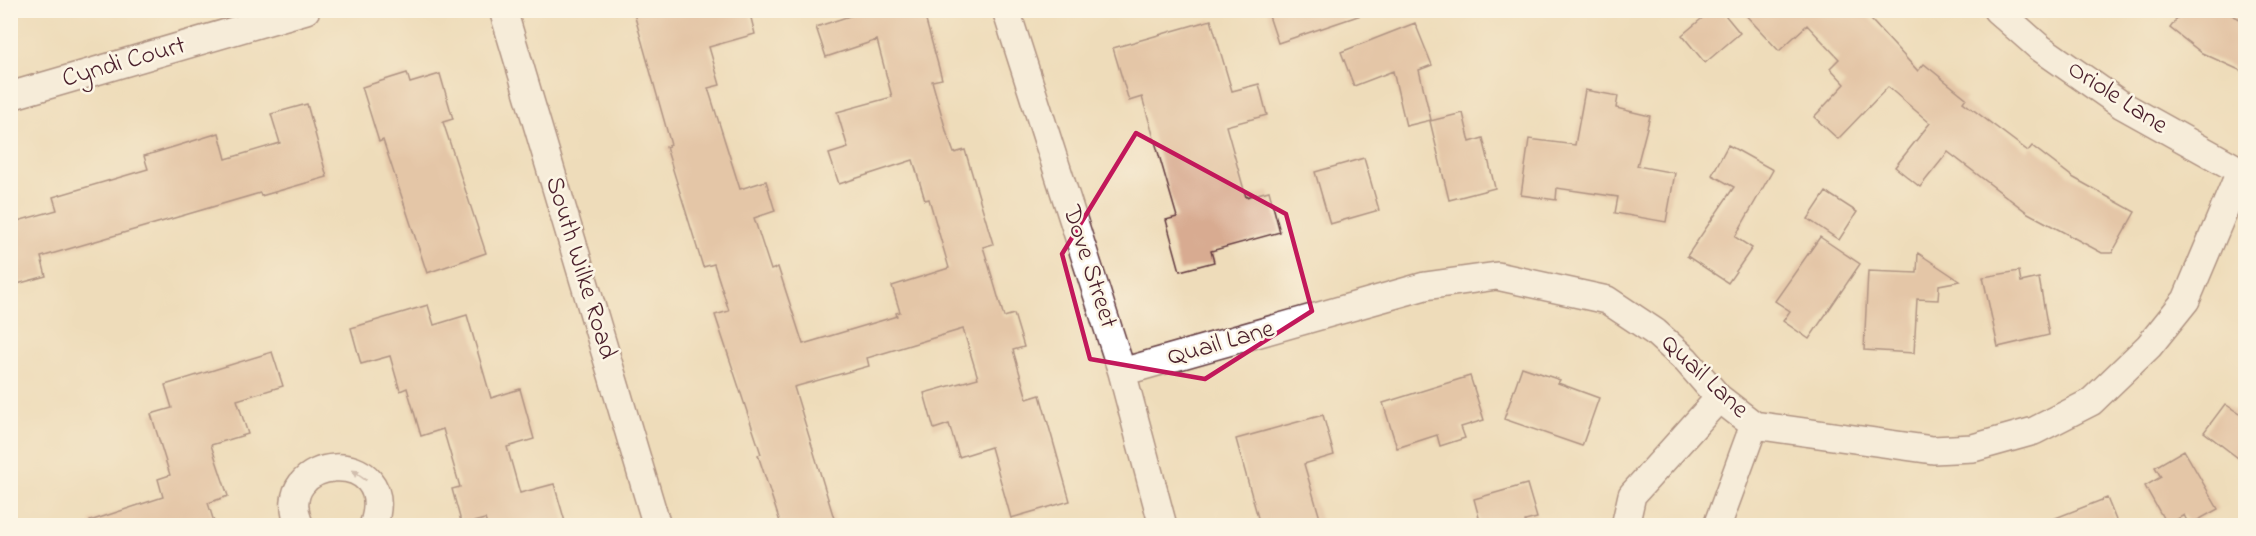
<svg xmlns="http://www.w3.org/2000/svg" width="2256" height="536" font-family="'Indie Flower',sans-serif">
	<rect width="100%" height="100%" fill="#fcf5e5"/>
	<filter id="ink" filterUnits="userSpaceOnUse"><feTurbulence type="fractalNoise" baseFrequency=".0167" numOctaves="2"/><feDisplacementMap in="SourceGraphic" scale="12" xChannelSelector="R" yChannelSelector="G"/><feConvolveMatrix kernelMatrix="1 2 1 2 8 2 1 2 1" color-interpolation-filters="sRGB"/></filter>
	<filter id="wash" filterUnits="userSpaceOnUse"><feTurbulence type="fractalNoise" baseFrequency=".008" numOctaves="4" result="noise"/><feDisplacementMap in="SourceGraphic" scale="24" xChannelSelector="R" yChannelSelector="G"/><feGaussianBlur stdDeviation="1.35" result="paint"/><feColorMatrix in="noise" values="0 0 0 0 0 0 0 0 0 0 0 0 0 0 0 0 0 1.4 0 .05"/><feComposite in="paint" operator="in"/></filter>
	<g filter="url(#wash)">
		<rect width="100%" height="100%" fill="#eedcba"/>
		<g id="blocks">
			<path fill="#d8ab91" d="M633,10H749L755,34L709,47L720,85L708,88L740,189L766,181L775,211L754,218L771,270L778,267L803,344L897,316L896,313L900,312L892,286L949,268L929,199L925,200L913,160L839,184L829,154L848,148L837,112L892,97L877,40L826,57L816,27L868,10H923L942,79L932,81L947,134L954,153L965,150L993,244L983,247L988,263L1004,317L1014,314L1024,347L1013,350L1027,399L1040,395L1070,501L1011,518L991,447L959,457L949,424L934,429L924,393L978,378L963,329L867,358L869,366L794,387L836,525H781L758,455L761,454L715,315L729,311L714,264L703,267L666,147L671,145Z
				M1267,10H1360L1361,15L1278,43Z
				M1712,10H1721L1740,33L1705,63L1682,35Z
				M1741,10H1862L1918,71L1924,64L1966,98L1963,102L2028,151L2032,146L2074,178L2135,212L2112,253H2102L2028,213L1948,152L1920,187L1895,167L1930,123L1888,87L1838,139L1814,117L1845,84L1830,68L1839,59L1807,25L1779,51Z
				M2183,10H2222L2246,22V73L2202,53L2170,28Z
				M1211,20L1232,91L1259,84L1267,115L1226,126L1246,197L1269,191L1280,232L1211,251L1214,262L1180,271L1166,220L1177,217L1142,97L1129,101L1113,48Z
				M1415,23L1432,65L1419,70L1431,120L1406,126L1393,71L1354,86L1341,52Z
				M407,73L410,83L440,74L453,119L443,122L486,253L427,273L383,140L379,142L362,87Z
				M1585,90L1618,96L1616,108L1650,116L1637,166L1675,173L1666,222L1615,213L1618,197L1557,188L1556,200L1521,195L1529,139L1575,145Z
				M307,104L327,177L261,196L260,193L41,257L46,276L10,286V223L57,210L53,197L148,169L144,156L219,133L226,159L280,143L271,114Z
				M1463,113L1470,142L1483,138L1495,188L1449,200L1430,121Z
				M1728,145L1773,170L1735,237L1752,248L1728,283L1687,256L1734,187L1712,175Z
				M1364,158L1379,210L1330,224L1315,172Z
				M1826,192L1857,212L1839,240L1808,219Z
				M1820,237L1860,264L1809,339L1783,321L1790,311L1775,301Z
				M1918,253L1960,281L1939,285L1938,300L1917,299L1914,353L1864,350L1868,271L1917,273Z
				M2019,271L2021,282L2039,278L2049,335L1998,347L1983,277Z
				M428,305L434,325L467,315L491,398L520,389L534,439L507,447L520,493L554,484L566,525H487L485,519L462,525L452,489L460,487L443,429L421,436L407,388L400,391L390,356L361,364L351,328Z
				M272,352L283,386L237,400L248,434L211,445L228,496L208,503L215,525H91L90,521L163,497L158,479L170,475L151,414L172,408L165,385Z
				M1522,367L1560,380L1558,383L1599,398L1582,446L1504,419Z
				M1470,376L1484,420L1461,427L1465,438L1440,446L1437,435L1397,448L1383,403Z
				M2225,404L2246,418V464L2204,432Z
				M1323,415L1334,455L1304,464L1322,525H1260L1236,439Z
				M2184,450L2218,509L2189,525L2184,515L2167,525L2145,486L2161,477L2155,467Z
				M1527,484L1537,518L1525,521L1526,525H1481L1474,499Z
				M2107,498L2118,525H2041L2040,524Z"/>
		</g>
	</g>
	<g filter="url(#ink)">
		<use href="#blocks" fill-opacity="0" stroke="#633b40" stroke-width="1.5"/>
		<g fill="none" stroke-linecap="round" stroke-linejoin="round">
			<defs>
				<path id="minor" d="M503,10L657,526
					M1006,10L1122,372L1163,526
					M1997,10L2039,47L2122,105L2246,174
					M10,96L306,10
					M1122,372L1425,286L1497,276L1607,300L1655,332L1686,360L1719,398L1754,425L1933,450L1973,448L2034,431L2091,402L2149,346L2186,300L2240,172
					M300,526C267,454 402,443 373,526
					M1625,526L1632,495L1719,398
					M1717,526L1754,425"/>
			</defs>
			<use href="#minor" stroke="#633b40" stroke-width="30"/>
			<use href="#minor" stroke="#fff" stroke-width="27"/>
		</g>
		<defs><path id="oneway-solid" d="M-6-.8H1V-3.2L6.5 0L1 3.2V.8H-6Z" transform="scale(1.5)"/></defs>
		<use fill="#ae9aa0" href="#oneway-solid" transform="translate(359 475) rotate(-145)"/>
	</g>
	<path d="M0 0H2256V536H0ZM1136,133L1286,214L1312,311L1205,379L1090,359L1062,254Z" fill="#eedcba" fill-opacity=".55" fill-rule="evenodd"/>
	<path fill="none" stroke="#c2185b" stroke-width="4.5" stroke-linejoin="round" d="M1136,133L1286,214L1312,311L1205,379L1090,359L1062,254Z"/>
	<g text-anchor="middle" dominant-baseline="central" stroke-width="5" stroke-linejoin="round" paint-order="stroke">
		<g font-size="26" fill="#4a1f2b" stroke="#fcf5e5">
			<text transform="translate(124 63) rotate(-16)">Cyndi Court</text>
			<text transform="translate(2117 98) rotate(33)">Oriole Lane</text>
			<text transform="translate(1089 267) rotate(72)">Dove Street</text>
			<text transform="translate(580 268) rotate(73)">South Wilke Road</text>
			<text transform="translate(1221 344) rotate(-16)">Quail Lane</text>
			<text transform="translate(1704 377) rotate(43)">Quail Lane</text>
		</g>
	</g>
	<rect width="2256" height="536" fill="none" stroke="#fcf5e5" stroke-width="36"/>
</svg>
